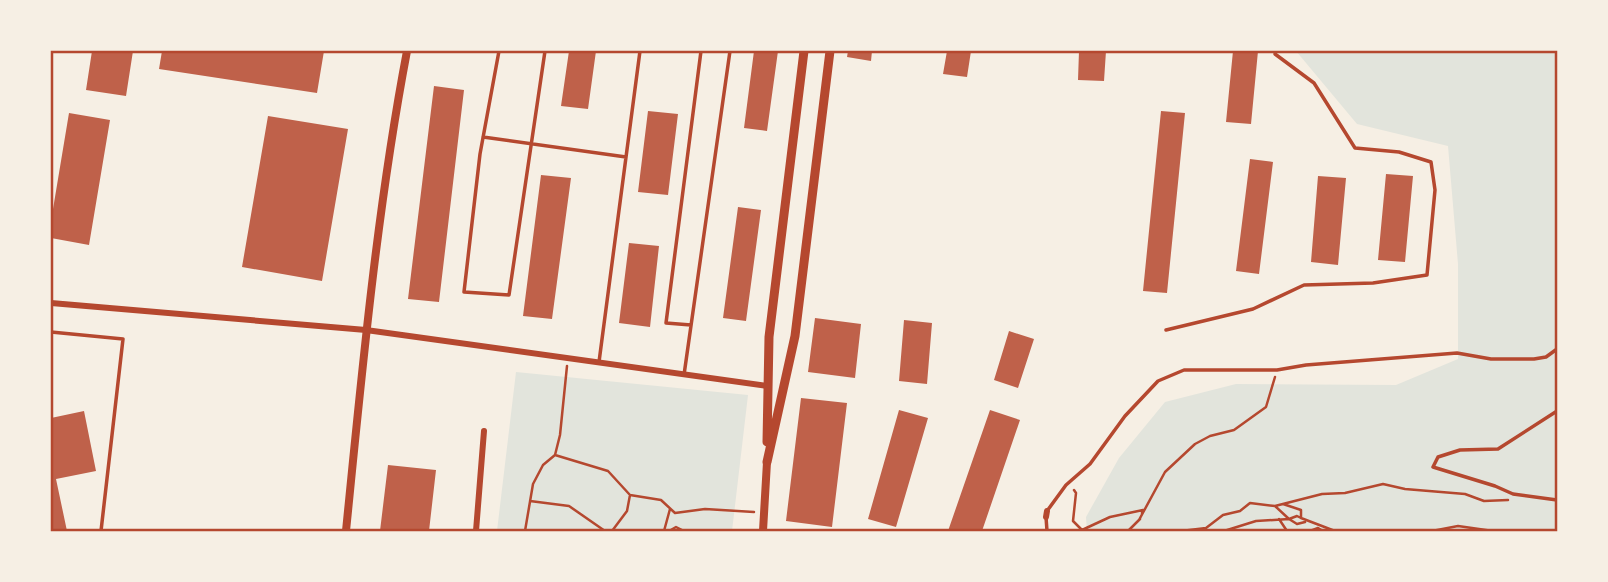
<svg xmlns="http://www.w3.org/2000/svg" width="1608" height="582" font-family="'Alegreya Sans',sans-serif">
	<rect width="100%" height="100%" fill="#f6efe4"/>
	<path fill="#e2e4dc" d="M1296,51H1557V531H1087L1086,517L1119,458L1165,402L1236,384L1396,385L1458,359V264L1448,146L1357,124Z
		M516,372L748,395L732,531H497Z"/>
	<path fill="#bf614a" d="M92,51H133L126,96L86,90Z
		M162,51H324L317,93L159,69Z
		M569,51H596L588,109L561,106Z
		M754,51H778L767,131L744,128Z
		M848,51H872L871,61L847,57Z
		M947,51H971L967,77L943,74Z
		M1079,51H1106L1104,81L1078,80Z
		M1233,51H1258L1251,124L1226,122Z
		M434,86L464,90L439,302L408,299Z
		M648,111L678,114L668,195L638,192Z
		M1161,111L1185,113L1167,293L1143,291Z
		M69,113L110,120L89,245L51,238V221Z
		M268,116L348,129L322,281L242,267Z
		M1250,159L1273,162L1259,274L1236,271Z
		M1386,174L1413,176L1405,262L1378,260Z
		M541,175L571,178L552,319L523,316Z
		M1318,176L1346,178L1338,265L1311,262Z
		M738,207L761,210L746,321L723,318Z
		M629,243L659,246L650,327L619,323Z
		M815,318L861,324L855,378L808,372Z
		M904,320L932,323L927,384L899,381Z
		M1009,331L1034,339L1018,388L994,380Z
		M801,398L847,403L832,527L786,521Z
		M899,410L928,418L896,527L868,519Z
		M990,410L1020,420L982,531H948Z
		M84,411L96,471L56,479L67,531H51V418Z
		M388,465L436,470L429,531H380Z"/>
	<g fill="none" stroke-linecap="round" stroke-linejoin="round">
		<path stroke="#b5482f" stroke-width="2.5" d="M555,455L608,471L630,495L627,511L612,531
			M1074,490L1076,493L1073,521L1082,530L1110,517L1143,510L1142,513
			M630,495L661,500L675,513L705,509L754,512
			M530,501L569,506L605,531
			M1283,504L1301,510V518L1335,531
			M1279,519L1287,531
			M1289,519L1297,524L1305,522
			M1289,519L1297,516L1301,518
			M1139,520L1165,472L1195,444L1210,436L1234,430L1266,407L1275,377
			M525,531L533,484L543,465L555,455L560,435L567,366
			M664,531L670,509
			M669,531L676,527L684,531
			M1128,531L1140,519
			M1181,531L1206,528L1223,515L1240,511L1250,503L1275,506L1322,494L1345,493L1383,484L1405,489L1465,494L1484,501L1508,500
			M1224,531L1256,521L1289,519L1275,506
			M1310,531L1318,528L1323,531
			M1432,531L1458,526L1493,531"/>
		<path stroke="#b5482f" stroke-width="3.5" d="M499,51L480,154L464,292L509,295L545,51
			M483,137L626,157
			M691,325L666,323L701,51
			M1166,330L1253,309L1304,285L1373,283L1427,275L1435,190L1431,162L1399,152L1355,148L1314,83L1275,54L1276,51
			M51,332L123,339L101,531
			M599,362L640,51
			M684,375L730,51
			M1557,411L1498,449L1460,450L1438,457L1433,467L1495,486L1513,494L1557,500
			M1047,511L1066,485L1090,464L1125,416L1158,381L1184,370H1277L1306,365L1457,353L1491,359H1534L1546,357L1557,349
			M1046,517L1047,531"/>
		<path stroke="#b5482f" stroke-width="6" d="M51,303L366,330L768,386
			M1046,517L1047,511
			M476,531L484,431"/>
		<path stroke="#b5482f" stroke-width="8" d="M346,531C362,371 377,209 407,51
			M763,531L767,462"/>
		<path stroke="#b5482f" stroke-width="9" d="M767,442L769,337L804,51
			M767,462L795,336L830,51"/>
	</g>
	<rect width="1608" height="582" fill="none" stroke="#f6efe4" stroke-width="105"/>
	<rect x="52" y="52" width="1504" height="478" fill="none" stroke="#b5482f" stroke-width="2.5"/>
</svg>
